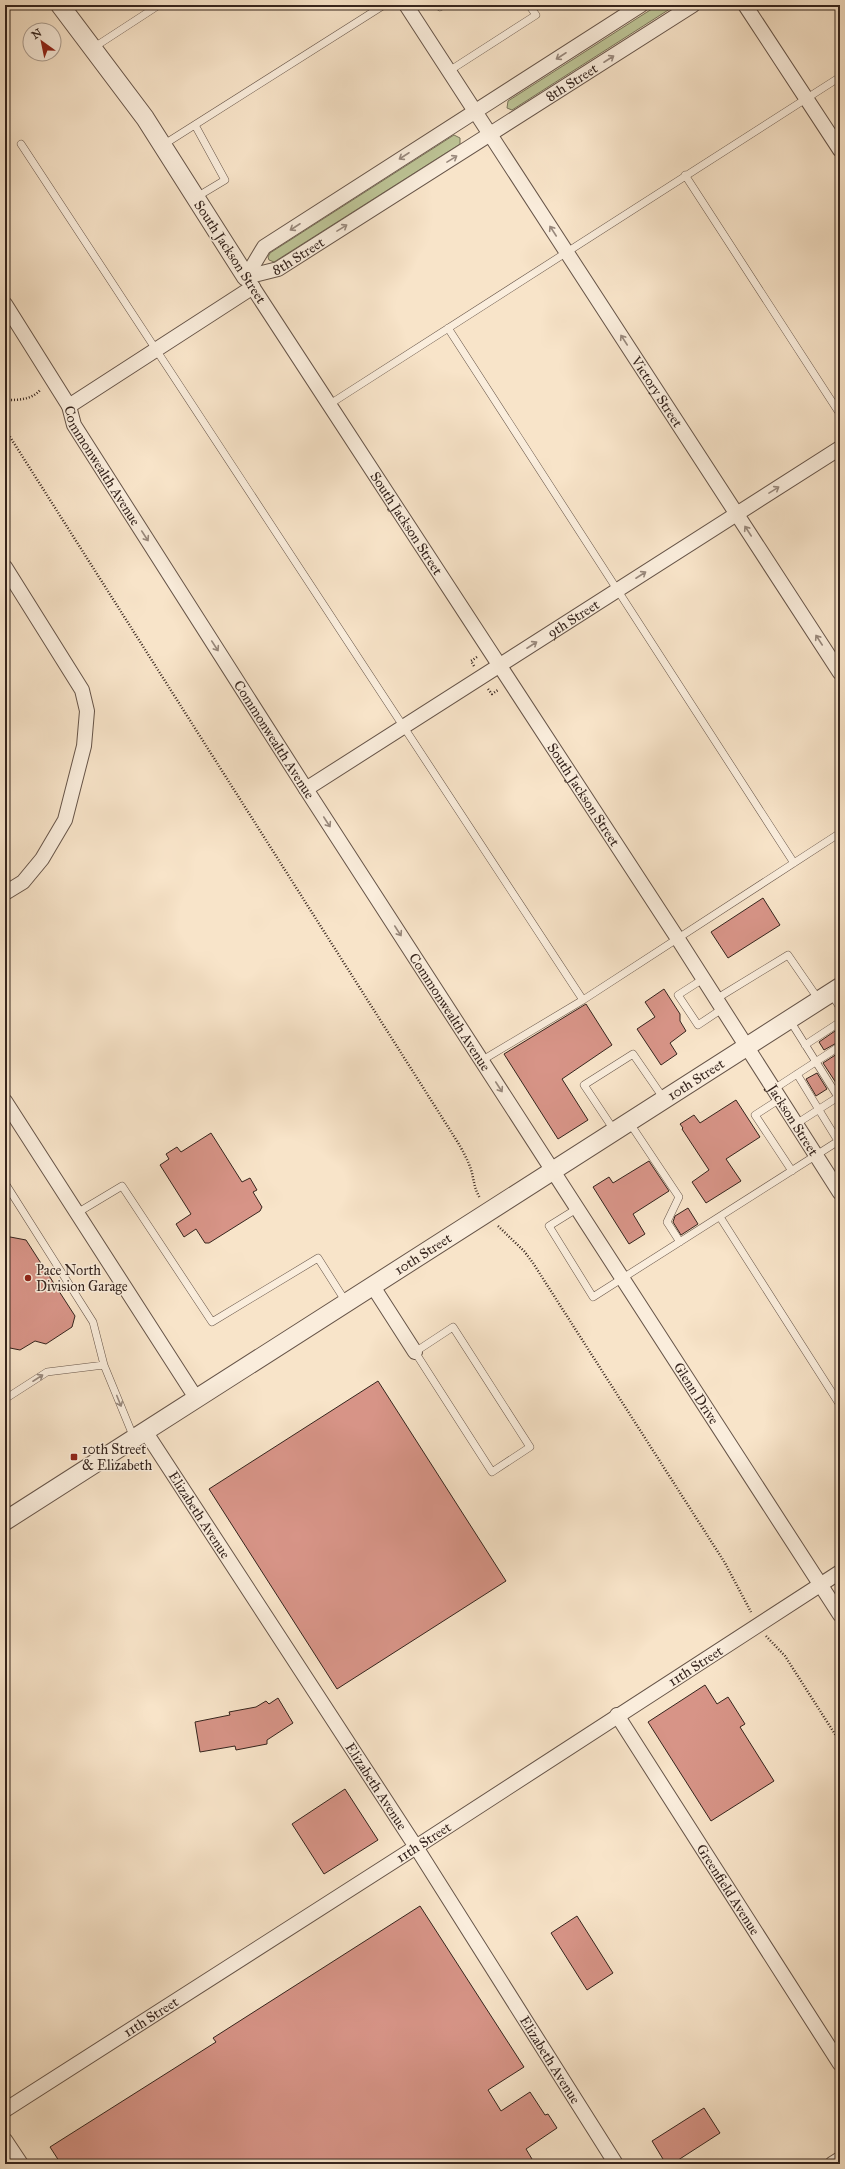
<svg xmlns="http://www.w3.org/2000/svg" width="845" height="2169" font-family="'IM FELL Great Primer',serif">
	<rect width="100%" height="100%" fill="#f8e4c9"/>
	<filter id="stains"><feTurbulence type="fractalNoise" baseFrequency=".005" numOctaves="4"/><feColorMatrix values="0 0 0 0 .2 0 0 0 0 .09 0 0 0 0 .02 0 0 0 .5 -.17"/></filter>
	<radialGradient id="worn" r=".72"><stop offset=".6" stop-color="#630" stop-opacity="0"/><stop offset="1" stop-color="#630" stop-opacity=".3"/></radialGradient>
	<path fill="#bdc496" stroke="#79745a" d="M658,5H676L512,110L507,108L508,101Z
		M454,135L460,138V144L274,262L269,260L268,257L270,253Z"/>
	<path fill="#d79487" stroke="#35241d" d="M763,898L780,925L728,958L711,932Z
		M664,989L680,1014V1021L686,1031L670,1043L677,1054L661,1065L637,1029L655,1017L645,1002Z
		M586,1004L612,1045L562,1079L588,1120L558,1139L504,1054Z
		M835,1031L840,1041L824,1050L819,1042Z
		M840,1052V1089L823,1063Z
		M817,1073L827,1089L816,1096L806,1079Z
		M736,1100L760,1137L726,1159L741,1181L706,1203L692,1182L709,1170L682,1129L683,1128L680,1124L694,1115L700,1123Z
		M211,1133L242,1182L250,1178L257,1190L253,1192L262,1207L260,1211L209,1243H205L196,1229L184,1237L176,1224L191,1214L160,1165L169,1159L166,1154L177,1147L181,1152Z
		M649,1161L669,1191L633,1214L645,1234L629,1244L593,1187L609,1177L613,1183Z
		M688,1208L698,1224L681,1235L673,1222L675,1216Z
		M5,1236L26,1240L75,1316L72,1327L46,1344L35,1341L20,1350L5,1347Z
		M378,1381L506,1581L337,1689L209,1489Z
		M705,1685L717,1704L728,1697L745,1724L740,1727L774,1781L711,1821L648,1722Z
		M278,1698L293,1723L267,1740V1744L236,1750L235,1746L200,1752L195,1722L230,1715L229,1712L256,1707L266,1701L269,1704Z
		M345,1789L378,1840L324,1874L292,1824Z
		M420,1906L524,2067L488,2090L501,2111L530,2092L545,2115L548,2114L557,2128L526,2149L535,2164H61L50,2147L216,2042L213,2038Z
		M577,1916L613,1973L587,1990L551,1933Z
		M704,2108L720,2133L672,2164H666L652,2141Z"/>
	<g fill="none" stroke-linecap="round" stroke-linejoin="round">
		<defs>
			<path id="service" d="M440,7L443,5
				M93,48L159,5
				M449,71L536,15L529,5
				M195,125L225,180L195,198
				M21,144L583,1000
				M163,145L384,5
				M685,175L840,414
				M448,328L794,863
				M330,404L840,77
				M703,979L678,995L698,1025L722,1009
				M831,993L840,1008
				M716,999L788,955L819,1000
				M789,1019L838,1097L796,1124
				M805,1045L840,1022
				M481,1061L583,1000L840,833
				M797,1074L838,1141
				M774,1089L840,1046
				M780,1099L755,1115L792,1171
				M629,1122L679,1197L667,1222L680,1242
				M614,1130L584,1085L633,1054L664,1099
				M5,1183L93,1322L104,1365L134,1438
				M578,1208L549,1226L593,1297L840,1140
				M77,1213L122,1186L212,1322L318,1258L346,1302
				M720,1217L840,1405
				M453,1327L530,1447L492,1472L415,1352Z
				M5,1399L47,1372L104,1365"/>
			<g id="minor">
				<path id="s1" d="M406,5L840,673"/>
				<path d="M745,5L840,150"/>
				<path id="s2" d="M246,277L678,939L840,1193"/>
				<path id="s3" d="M246,277L278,269L693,5"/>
				<path d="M246,277L264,247L641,5"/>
				<path id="s4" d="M5,304L69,406L74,425L306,789L840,1615"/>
				<path d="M69,406L253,287"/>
				<path d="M5,567L82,690L87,711L84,746L65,820L42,859L23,882L5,893"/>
				<path id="s5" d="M306,789L840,448"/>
				<path d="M5,1101L196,1398"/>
				<path d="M372,1285L415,1352"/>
				<path id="s6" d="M145,1431L416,1847L616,2164"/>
				<path id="s7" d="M617,1715L840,2064"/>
				<path id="s8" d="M5,2110L416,1847L840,1572"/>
				<path d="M5,2140L21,2164"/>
				<path d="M832,2164L840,2159"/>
			</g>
			<g id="tertiary">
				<path d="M60,5L145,118L246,277"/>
				<path id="s9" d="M5,1521L840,987"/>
			</g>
		</defs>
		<use href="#service" stroke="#665448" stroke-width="8"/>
		<use href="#minor" stroke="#665448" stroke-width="16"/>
		<use href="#tertiary" stroke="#665448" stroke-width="20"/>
		<path stroke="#35241d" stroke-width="2.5" stroke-dasharray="1 2" stroke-linecap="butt" d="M5,400C19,400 32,400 41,389
			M5,429L457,1141C463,1151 469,1162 472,1173C474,1182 475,1190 480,1198
			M474,666L471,661L477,657
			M488,689L492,694L498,690
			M498,1226L524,1251L533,1263L725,1563L751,1612
			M766,1636L785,1656L840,1742"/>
		<use href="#service" stroke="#faeddc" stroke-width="7"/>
		<use href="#minor" stroke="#faeddc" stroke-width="14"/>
		<use href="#tertiary" stroke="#faeddc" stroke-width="18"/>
	</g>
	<defs><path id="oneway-shaft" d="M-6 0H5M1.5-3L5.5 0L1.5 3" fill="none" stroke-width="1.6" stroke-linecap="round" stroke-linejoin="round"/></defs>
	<g stroke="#98887c">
		<use href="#oneway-shaft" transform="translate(561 56) rotate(147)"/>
		<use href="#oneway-shaft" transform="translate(609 59) rotate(-33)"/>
		<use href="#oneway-shaft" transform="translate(404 156) rotate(147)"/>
		<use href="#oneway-shaft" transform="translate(452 159) rotate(-32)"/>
		<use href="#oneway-shaft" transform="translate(295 227) rotate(147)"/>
		<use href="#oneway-shaft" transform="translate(342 228) rotate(-32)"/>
		<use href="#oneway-shaft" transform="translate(553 231) rotate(-123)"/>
		<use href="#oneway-shaft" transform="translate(624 340) rotate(-123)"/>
		<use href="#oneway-shaft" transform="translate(774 490) rotate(-32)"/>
		<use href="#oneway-shaft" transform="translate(748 531) rotate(-123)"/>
		<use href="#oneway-shaft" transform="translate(145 536) rotate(57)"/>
		<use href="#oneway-shaft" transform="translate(641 575) rotate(-33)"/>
		<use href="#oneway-shaft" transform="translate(819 640) rotate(-123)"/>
		<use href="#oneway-shaft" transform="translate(532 645) rotate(-33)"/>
		<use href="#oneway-shaft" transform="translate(215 646) rotate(57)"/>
		<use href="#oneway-shaft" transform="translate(327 822) rotate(57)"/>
		<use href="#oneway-shaft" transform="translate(398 931) rotate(57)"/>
		<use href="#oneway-shaft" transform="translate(499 1087) rotate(57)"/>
		<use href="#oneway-shaft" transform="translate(38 1378) rotate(-33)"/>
		<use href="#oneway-shaft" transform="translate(119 1401) rotate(68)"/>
	</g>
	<g fill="#8f2418" stroke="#faeddc" stroke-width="1.5">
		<circle cx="28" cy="1278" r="4"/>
		<rect x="70" y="1453" width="8" height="8" rx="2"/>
	</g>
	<g text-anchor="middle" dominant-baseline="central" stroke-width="3" stroke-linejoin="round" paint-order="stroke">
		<g font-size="14" fill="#35241d" stroke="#faeddc">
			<text stroke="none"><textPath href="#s3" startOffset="381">8th Street</textPath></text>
			<text transform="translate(230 252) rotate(57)">South Jackson Street</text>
			<text stroke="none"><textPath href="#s3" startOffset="57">8th Street</textPath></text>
			<text stroke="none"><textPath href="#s1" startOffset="461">Victory Street</textPath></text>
			<text stroke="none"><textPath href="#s4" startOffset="189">Commonwealth Avenue</textPath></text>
			<text stroke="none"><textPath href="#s2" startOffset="294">South Jackson Street</textPath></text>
			<text stroke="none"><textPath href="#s5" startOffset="317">9th Street</textPath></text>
			<text stroke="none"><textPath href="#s4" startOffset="513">Commonwealth Avenue</textPath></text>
			<text stroke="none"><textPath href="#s2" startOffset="618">South Jackson Street</textPath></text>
			<text stroke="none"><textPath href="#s4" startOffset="837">Commonwealth Avenue</textPath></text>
			<text stroke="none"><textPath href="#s9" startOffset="820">10th Street</textPath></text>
			<text stroke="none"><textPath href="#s2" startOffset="1005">Jackson Street</textPath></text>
			<text stroke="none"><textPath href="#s9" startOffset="496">10th Street</textPath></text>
			<text stroke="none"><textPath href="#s4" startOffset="1291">Glenn Drive</textPath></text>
			<text stroke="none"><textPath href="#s6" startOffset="100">Elizabeth Avenue</textPath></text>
			<text stroke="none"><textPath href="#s8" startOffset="821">11th Street</textPath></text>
			<text stroke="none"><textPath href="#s6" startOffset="424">Elizabeth Avenue</textPath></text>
			<text stroke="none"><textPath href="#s8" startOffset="497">11th Street</textPath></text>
			<text stroke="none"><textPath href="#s7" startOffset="207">Greenfield Avenue</textPath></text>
			<text stroke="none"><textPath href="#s8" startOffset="173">11th Street</textPath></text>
			<text stroke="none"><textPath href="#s6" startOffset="748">Elizabeth Avenue</textPath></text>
		</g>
		<g font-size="14" fill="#35241d" stroke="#faeddc" text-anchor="start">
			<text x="36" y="1270">Pace North<tspan x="36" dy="16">Division Garage</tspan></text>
			<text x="82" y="1449">10th Street<tspan x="82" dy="16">&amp; Elizabeth</tspan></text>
		</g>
	</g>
	<rect width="845" height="2169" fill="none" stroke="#f8e4c9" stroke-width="20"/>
	<rect x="6" y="6" width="833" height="2157" fill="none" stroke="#35241d" stroke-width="2"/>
	<rect x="10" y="10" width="825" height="2149" fill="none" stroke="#35241d"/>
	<g transform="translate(42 42) rotate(327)"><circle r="19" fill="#faeddc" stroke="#ab9d90"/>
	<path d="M0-3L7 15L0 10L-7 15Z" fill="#8f2418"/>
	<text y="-6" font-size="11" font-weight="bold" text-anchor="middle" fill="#35241d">N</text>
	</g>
	<rect width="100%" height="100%" filter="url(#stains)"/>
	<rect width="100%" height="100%" fill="url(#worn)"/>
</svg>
